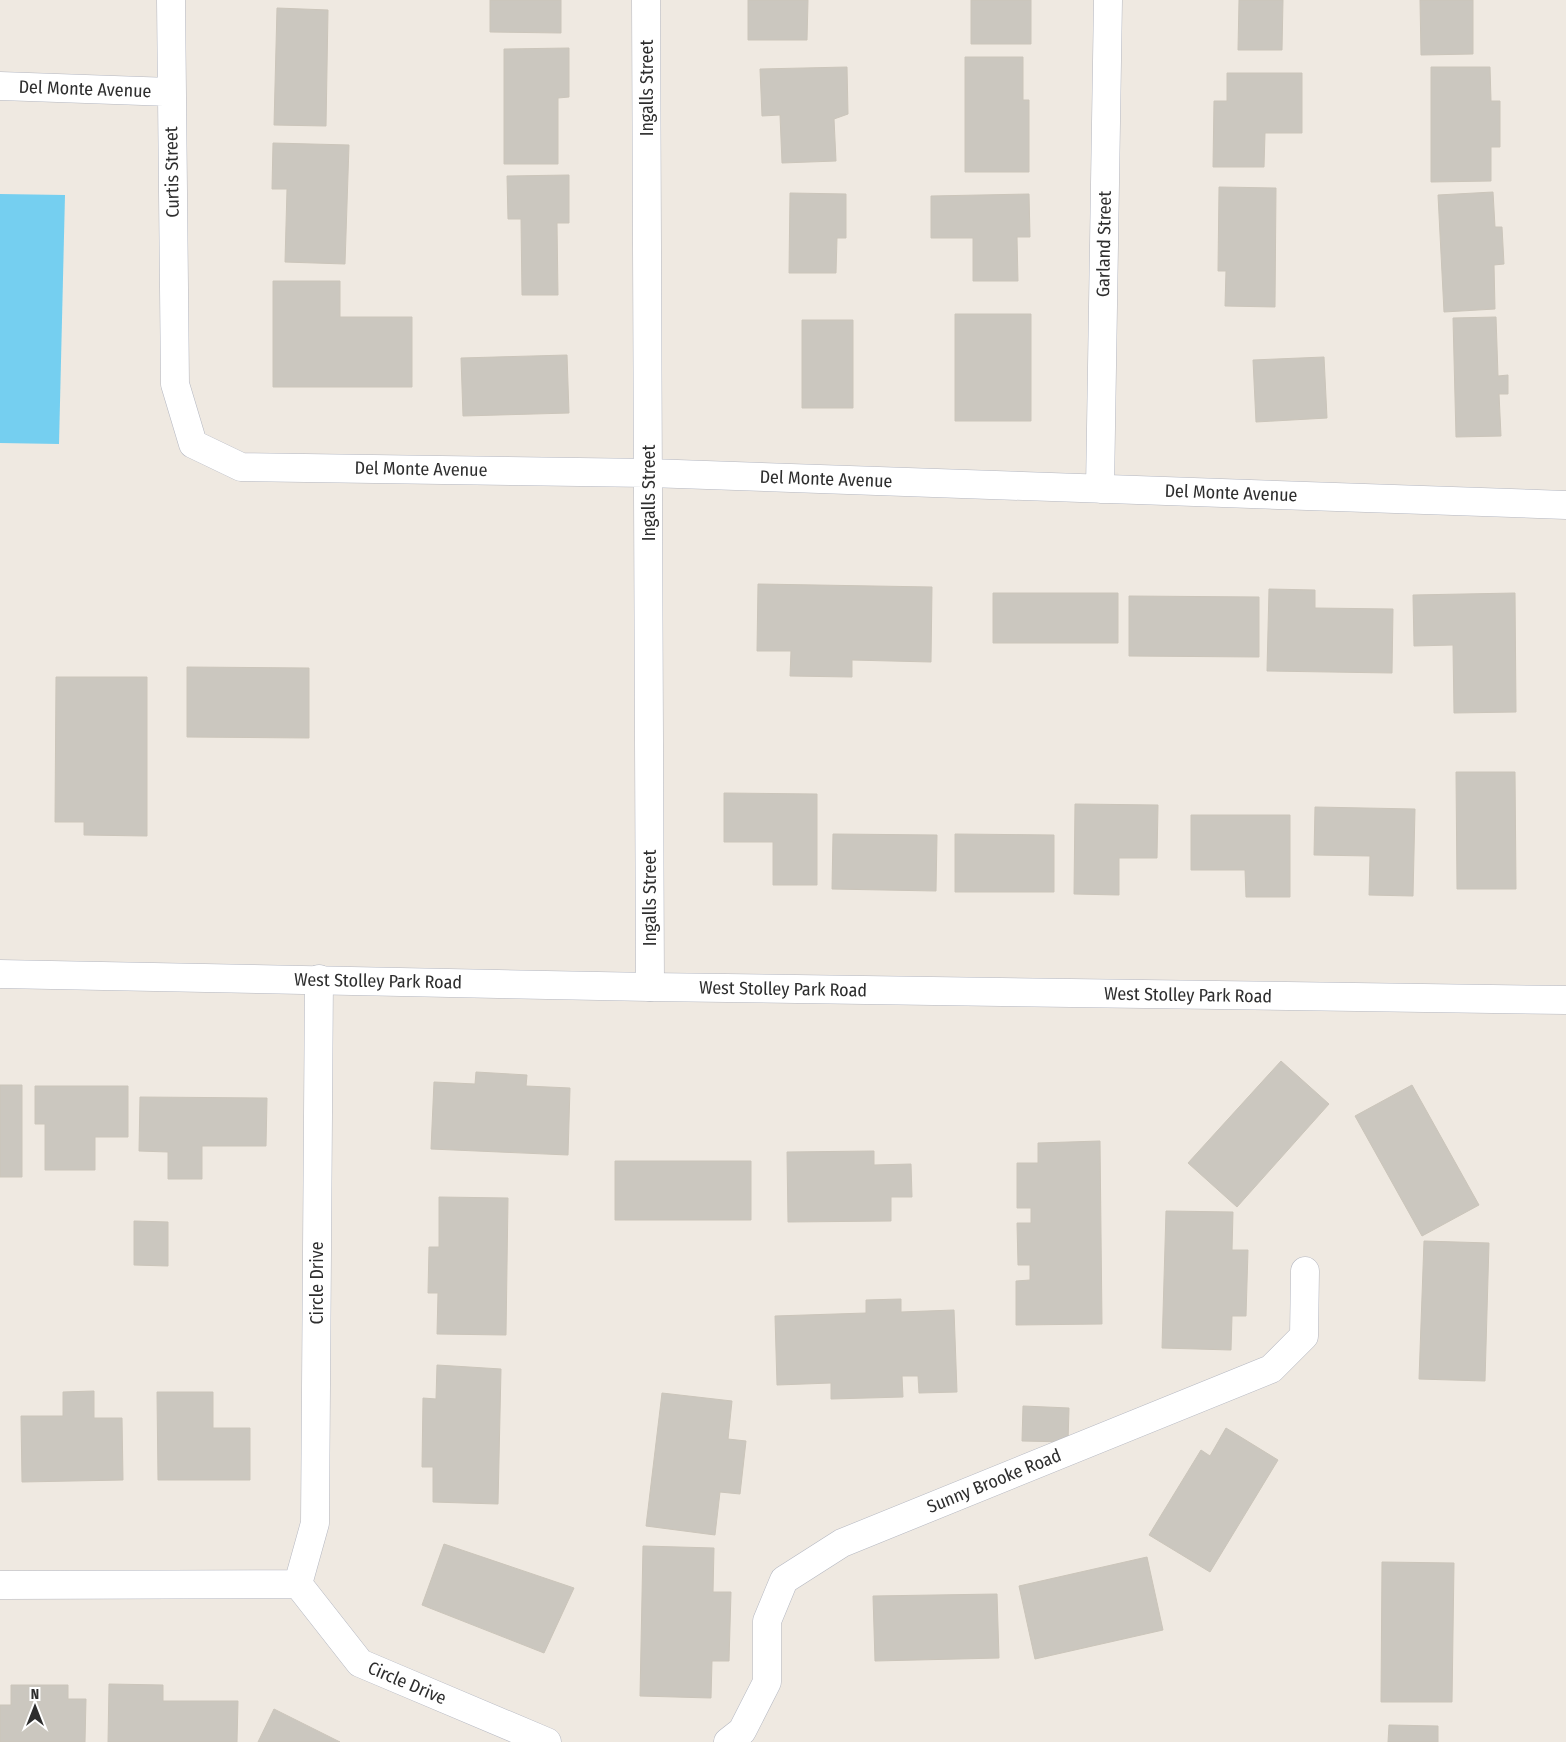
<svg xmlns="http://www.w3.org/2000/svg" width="1566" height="1742" font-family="'Fira Sans Condensed',sans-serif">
	<rect width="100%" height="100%" fill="#efe9e1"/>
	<path fill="#75cff0" d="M0,194L65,195L59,444L0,443Z"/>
	<path fill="#cbc7bf" stroke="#cbc5ba" d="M490,0H561V33L490,32Z
		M748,0H808L807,40H748Z
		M971,0H1031V44H971Z
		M1239,0H1283L1282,50H1238Z
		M1420,0H1473V54L1421,55Z
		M277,8L328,10L326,126L274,125Z
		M569,48V97L558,98V164H504V49Z
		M965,57H1023V100H1029V172H965Z
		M847,67L848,114L834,119L836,161L782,163L780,115L762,116L760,69Z
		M1431,67H1490L1491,101H1500V147H1491V181L1431,182Z
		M1227,73H1302V133H1265L1264,167H1213L1214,101H1227Z
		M273,143L349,145L345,264L285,262L287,189H272Z
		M569,175V223H557L558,295H522L521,219H508L507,176Z
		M1219,187L1276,188L1275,307L1225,306L1226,271H1218Z
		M1493,192L1495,227H1502L1504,264L1494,265L1495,309L1444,312L1438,195Z
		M790,193L846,194V238H837L836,273H789Z
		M1029,194L1030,237H1017L1018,281H973V238H931V196Z
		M273,281H340V317H412V387H273Z
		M955,314H1031V421H955Z
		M1496,317L1498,376L1508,375V394H1499L1501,436L1456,437L1453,318Z
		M802,320H853V408H802Z
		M567,355L569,413L463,416L461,358Z
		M1324,357L1327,418L1256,422L1253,360Z
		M758,584L932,587L931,662L852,660V677L790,676L791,651H757Z
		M1269,589L1315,590V608L1393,609L1392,673L1267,671Z
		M993,593H1118V643H993Z
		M1515,593L1516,712L1454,713L1453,645L1414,646L1413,595Z
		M1129,596L1259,597V657L1129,656Z
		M187,667L309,668V738L187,737Z
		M56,677H147V836L84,835V822H55Z
		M1456,772H1515L1516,889H1457Z
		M724,793L817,794V885H773V842H724Z
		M1075,804L1158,805L1157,858H1119V895L1074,894Z
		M1315,807L1415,809L1413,896L1369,895L1370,856L1314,855Z
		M1191,815H1290V897H1246L1245,870H1191Z
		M833,834L937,835L936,891L832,889Z
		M955,834L1054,835V892H955Z
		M1281,1061L1329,1104L1237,1207L1188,1163Z
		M476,1072L527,1075L526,1086L570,1088L568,1155L431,1149L434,1082L475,1084Z
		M0,1085H22V1177H0Z
		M1412,1085L1479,1205L1422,1236L1355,1116Z
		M35,1086H128V1137H95V1170H45V1124H35Z
		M140,1097L267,1098L266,1146H202V1179H168V1152L139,1151Z
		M1100,1141L1102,1324L1016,1325V1281L1030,1280V1265H1018L1017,1223H1031V1208H1017V1163H1038V1143Z
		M874,1151V1165L911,1164L912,1197H891V1221L788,1222L787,1152Z
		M615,1161H751V1220H615Z
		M439,1197L508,1198L506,1335L437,1334L438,1293H428L429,1247H439Z
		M1166,1211L1233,1212L1232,1250H1248L1246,1316H1232L1231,1350L1162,1348Z
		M134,1221L168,1222V1266L134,1265Z
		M1424,1241L1489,1243L1485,1381L1419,1379Z
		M901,1299V1312L954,1310L957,1392L919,1393L918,1376H902L903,1397L831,1399V1383L777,1385L775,1316L866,1313V1300Z
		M437,1365L501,1369L498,1504L433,1502V1467H422L423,1398L436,1399Z
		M94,1391V1418H122L123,1480L22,1482L21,1416H63V1392Z
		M157,1392H213V1428H250V1480H158Z
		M662,1393L732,1401L728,1439L746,1441L740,1494L720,1492L715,1535L646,1526Z
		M1023,1406L1069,1408L1068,1442L1022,1441Z
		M1226,1428L1278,1460L1210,1572L1149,1535L1201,1450L1210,1456Z
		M444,1544L574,1588L544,1653L422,1605Z
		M643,1546L714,1548L713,1592H731L729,1661H712L711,1698L640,1696Z
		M1147,1557L1163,1630L1035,1659L1019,1586Z
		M1382,1562L1454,1563L1452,1702H1381Z
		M997,1594L999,1658L875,1661L873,1596Z
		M109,1684L163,1685V1701H238L237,1742H108Z
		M11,1685H68V1699H86L85,1742H0V1705H11Z
		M274,1709L340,1742H258Z
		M1389,1725L1438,1726V1742H1388Z"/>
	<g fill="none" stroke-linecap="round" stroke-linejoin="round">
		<defs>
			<path id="minor" d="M171,0L175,384L193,444L241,467L649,473L1566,505
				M646,0L650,987
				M0,86L171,92
				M1100,489L1108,0
				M298,1584L315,1523L319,979
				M0,1585L298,1584L360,1663L547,1742
				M728,1742L742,1731L767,1682V1621L784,1580L842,1543L1271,1369L1304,1336L1305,1271"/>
			<path id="secondary" d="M0,974L650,987L1566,1000"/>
		</defs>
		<use href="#minor" stroke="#b4b7c1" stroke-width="29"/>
		<use href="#secondary" stroke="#b4b7c1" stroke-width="29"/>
		<use href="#minor" stroke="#fff" stroke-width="28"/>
		<use href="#secondary" stroke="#fff" stroke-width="28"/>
	</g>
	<g text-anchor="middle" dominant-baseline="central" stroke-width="4.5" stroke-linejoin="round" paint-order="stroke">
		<g font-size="18" fill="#2e2e2e" stroke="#fff">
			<text transform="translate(647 88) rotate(-90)">Ingalls Street</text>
			<text transform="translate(85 89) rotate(2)">Del Monte Avenue</text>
			<text transform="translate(172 172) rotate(-91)">Curtis Street</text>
			<text transform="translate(1104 244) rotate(-89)">Garland Street</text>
			<text transform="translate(421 469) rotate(1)">Del Monte Avenue</text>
			<text transform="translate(826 479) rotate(2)">Del Monte Avenue</text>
			<text transform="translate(649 493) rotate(-90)">Ingalls Street</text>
			<text transform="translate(1231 493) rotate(2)">Del Monte Avenue</text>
			<text transform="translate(650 898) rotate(-90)">Ingalls Street</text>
			<text transform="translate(378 981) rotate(1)">West Stolley Park Road</text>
			<text transform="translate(783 989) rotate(1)">West Stolley Park Road</text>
			<text transform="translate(1188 995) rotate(1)">West Stolley Park Road</text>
			<text transform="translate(317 1283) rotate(-90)">Circle Drive</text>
			<text transform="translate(994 1481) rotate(-22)">Sunny Brooke Road</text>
			<text transform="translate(407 1683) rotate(23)">Circle Drive</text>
		</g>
	</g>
	<g transform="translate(35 1707)" stroke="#ffffff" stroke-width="4" paint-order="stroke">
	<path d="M0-4L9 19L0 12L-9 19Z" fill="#2e2e2e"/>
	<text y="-8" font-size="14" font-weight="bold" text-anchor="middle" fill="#2e2e2e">N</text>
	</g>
</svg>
